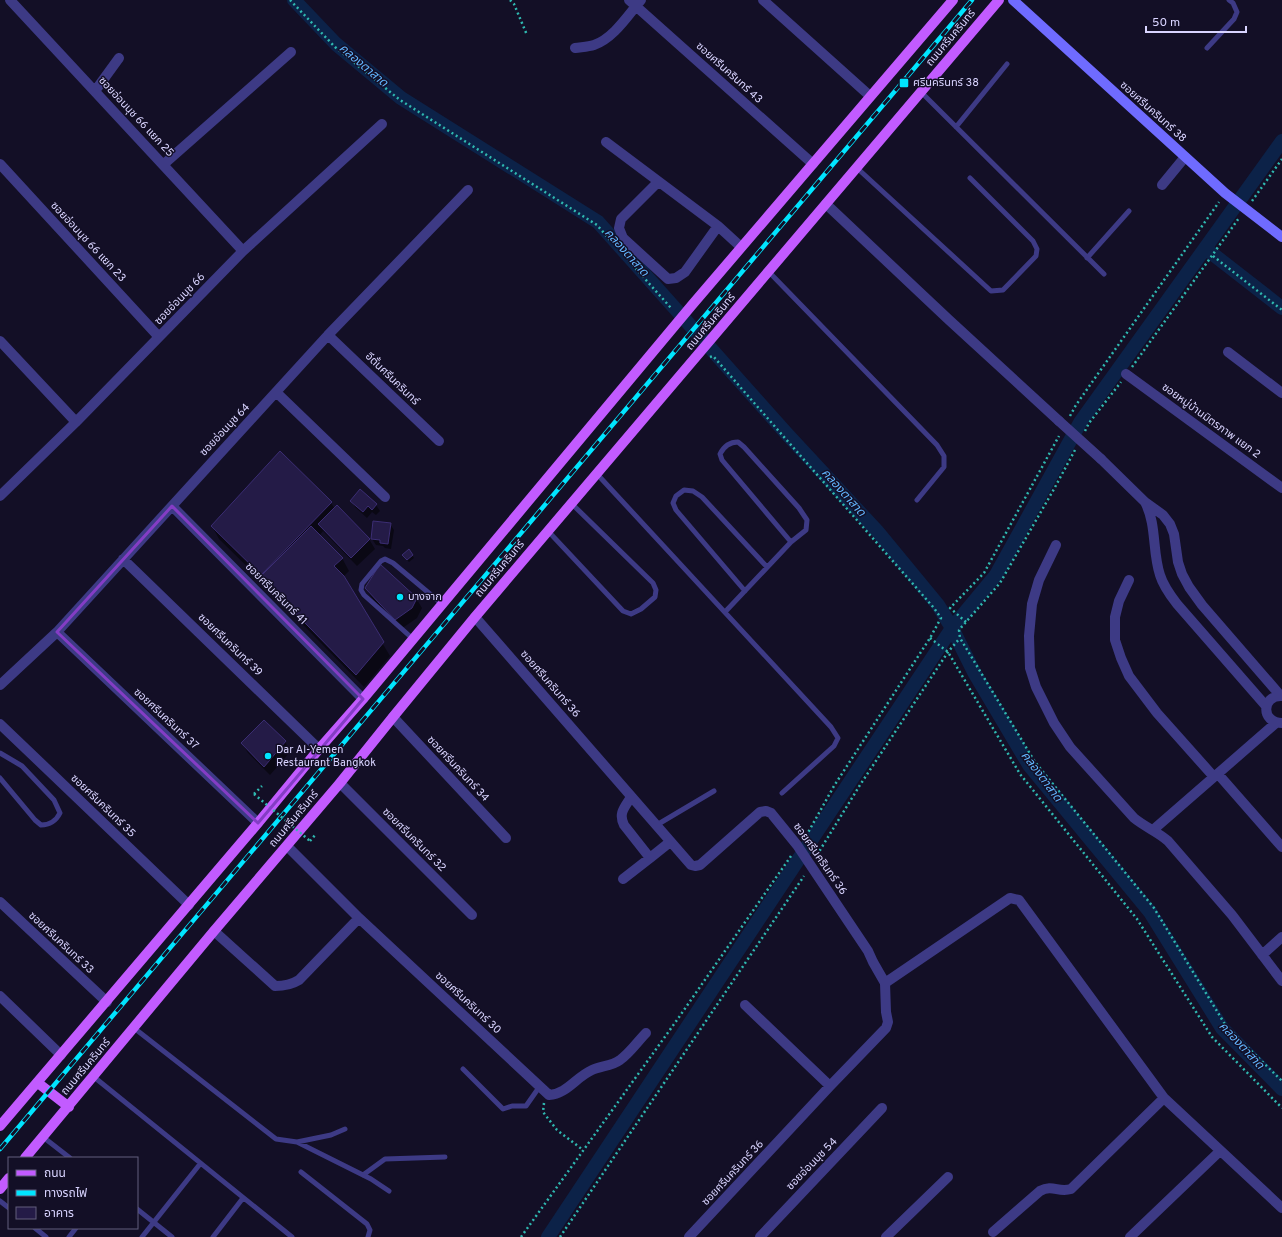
<svg xmlns="http://www.w3.org/2000/svg" width="1282" height="1237" font-family="Overpass,'Noto Sans Thai',sans-serif">
	<rect width="100%" height="100%" fill="#130f26"/>
	<path fill="#0007" d="M280,453L331,503L335,509L369,539L375,549L357,566L323,531L319,536L342,558L349,571L343,577L390,656L364,687L269,590L266,585L219,539L212,526Z
		M360,491L376,505L380,511L376,515L372,512L367,518L355,507L352,501Z
		M390,524L394,530L391,549L385,548L383,546L376,545L372,539Z
		M409,551L414,558L409,562L405,558Z
		M366,588L416,598L422,608L417,618L401,629L371,597Z
		M285,742L291,751L270,775L248,753L242,743Z"/>
	<g fill="none" stroke-linecap="round" stroke-linejoin="round">
		<path stroke="#0c2248" stroke-width="14" d="M294,0L336,44L401,98L598,222L786,433L877,531L938,605L952,628L975,674L1029,765L1150,912L1222,1028L1282,1089
			M1205,248L1282,308
			M548,1237L952,628L996,575L1081,421L1282,141"/>
	</g>
	<path fill="#241b47" stroke="#3b2d73" d="M280,451L332,502L261,575L211,526Z
		M360,489L377,504L372,510L368,506L363,512L350,501Z
		M337,505L370,539L351,558L318,524Z
		M373,521L391,523L388,544L380,543V540L371,539Z
		M311,526L343,558L334,566L344,576L384,642L356,675L260,577Z
		M409,549L413,555L407,560L402,555Z
		M380,564L417,598L412,608L395,620L365,588Z
		M264,720L286,741L264,767L241,743Z"/>
	<g fill="none" stroke-linecap="round" stroke-linejoin="round">
		<path stroke="#2fb8b0" stroke-width="2.5" stroke-dasharray="2 3" stroke-linecap="butt" d="M290,0L335,47L400,100L597,225L611,241
			M510,0L514,4L527,35
			M1252,201L1282,159
			M1213,256L1282,310
			M629,261L671,308
			M710,357L713,356L934,608L941,618L930,638L834,786L805,838
			M1132,367L1239,218
			M1070,416L1076,405L1219,202
			M1085,431L1089,423L1121,382
			M1075,450L1054,489L1000,583L959,630L960,638L1035,762L1154,908L1226,1026L1282,1081
			M966,622L950,608L984,573L1059,436
			M930,638L948,652L1020,774L1137,919L1212,1037L1282,1108
			M254,794L262,786
			M310,841L316,834
			M817,855L860,785L948,652L960,638
			M544,1103L543,1112L557,1130L583,1150
			M521,1237L677,1020L791,856
			M560,1237L804,876"/>
		<path stroke="#3d3a85" stroke-width="5" d="M1207,48L1234,19L1237,12L1233,3L1229,0
			M921,92L1104,274
			M956,127L1007,64
			M857,168L991,291L1003,290L1036,256L1037,249L1033,241L970,178
			M1087,258L1129,211
			M769,272L937,445L944,456V467L917,500
			M597,474L831,727L838,738L834,746L782,793
			M548,531L623,611L631,614L641,609L655,597L656,590L653,583L572,504
			M745,591L676,510L673,503L676,496L684,490L693,491L702,497L767,567
			M725,612L791,542L806,530L807,520L799,508L744,447L738,442C730,442 724,446 720,454L722,460L791,542
			M413,639L364,595L361,590L362,584L381,561L385,559L393,563L442,604
			M0,753L22,766L54,800L60,813C56,821 50,825 41,825L35,820L0,778
			M655,826L714,791
			M134,1028L276,1139L297,1142L371,1179L389,1191
			M463,1069L503,1109L512,1106H526L540,1086
			M94,1077L292,1237
			M43,1137L70,1158
			M297,1142L331,1135L345,1129
			M301,1172L367,1224L370,1230L368,1237
			M363,1175L385,1159L445,1157
			M0,1201L9,1208
			M137,1209L172,1237
			M35,1228L46,1237
			M69,1237L76,1228
			M142,1237L200,1164
			M213,1237L243,1198"/>
		<path stroke="#3d3a85" stroke-width="10" d="M10,0L243,251
			M629,0L813,164
			M763,0L870,96
			M575,48C581,47 588,47 594,45C614,38 628,15 641,0
			M95,91L119,58
			M606,142L718,226L741,247
			M0,164L159,337
			M164,164L291,52
			M658,182L621,219L619,228L623,238L668,279L676,278L685,272L718,226
			M1162,185L1185,157
			M826,204L948,319L1059,421
			M328,335L439,441
			M0,341L76,422
			M1228,352L1282,393
			M1126,374L1282,488
			M276,392L385,497
			M1101,459L1145,502L1163,515L1170,524L1174,534L1178,562L1182,574L1189,587L1202,605L1280,695
			M0,496L76,422L243,251L382,124
			M1145,502C1157,525 1152,551 1160,575C1163,585 1170,595 1177,604L1266,706
			M172,506L363,699
			M1056,545L1039,580L1032,604L1029,636L1030,668L1036,687L1054,723L1070,747L1134,818C1145,827 1158,832 1168,841L1232,915L1282,981
			M123,559L319,749
			M1129,580L1119,601L1115,617V640L1121,658L1129,676L1157,713L1214,777
			M475,617L691,865L695,866L700,865L760,812L766,811L771,813L797,845L868,951L873,962L885,983L886,1012L888,1022L886,1028L830,1086L689,1237
			M57,632L258,823
			M0,685L57,632L328,335L468,190
			M1282,696C1261,695 1261,723 1282,723
			M393,717L506,838
			M0,724L189,905
			M1218,774L1282,847
			M340,783L472,915
			M631,797C625,807 618,813 624,825L650,858L670,842
			M1153,830L1276,723
			M287,846L359,918L549,1095C567,1094 576,1077 592,1070C601,1066 612,1066 620,1060C630,1053 638,1041 646,1033
			M623,879L650,858
			M0,902L107,1002
			M214,931L275,986C284,986 291,985 299,980L359,918
			M1262,955L1282,937
			M885,983L1010,898L1019,900L1164,1098L1282,1208
			M0,996L61,1055
			M745,1005L830,1086
			M993,1232L1040,1191C1053,1184 1058,1193 1071,1189L1164,1098
			M760,1237L882,1108
			M886,1237L948,1177
			M1130,1237L1220,1151"/>
		<path stroke="#6f6bff" stroke-width="10" d="M1013,0L1225,193L1282,237"/>
		<path stroke="#c25bff" stroke-width="10" d="M38,1083L69,1107
			M0,1126L258,823L319,749L363,699L692,305L953,0
			M25,1158L214,931L340,783L393,717L475,617L999,0
			M0,1189L9,1178"/>
		<defs>
			<path id="rail" d="M0,1149L972,0"/>
		</defs>
		<use href="#rail" stroke="#00e5ff" stroke-width="4.5"/>
		<use href="#rail" stroke="#130f26" stroke-width="3" stroke-dasharray="9" stroke-linecap="butt"/>
		<path stroke="#2fb8b0" stroke-width="2.5" stroke-dasharray="2 3" stroke-linecap="butt" d="M254,794L310,841"/>
		<path stroke="#3d3a85" stroke-width="10" d="M1059,421L1101,459"/>
	</g>
	<path fill="none" stroke="#843dc5" stroke-width="3" stroke-linejoin="round" d="M172,506L363,699L258,823L57,632Z"/>
	<g fill="#00e5ff" stroke="#130f26" stroke-width="1.5">
		<rect x="899" y="78" width="10" height="10" rx="2"/>
		<circle cx="400" cy="597" r="4"/>
		<circle cx="268" cy="756" r="4"/>
	</g>
	<g text-anchor="middle" dominant-baseline="central" stroke-width="3" stroke-linejoin="round" paint-order="stroke">
		<g font-size="11" fill="#d9d4ff" stroke="#130f26">
			<text transform="translate(951 38) rotate(-50)">ถนนศรีนครินทร์</text>
			<text transform="translate(729 73) rotate(42)">ซอยศรีนครินทร์ 43</text>
			<text transform="translate(1153 112) rotate(42)">ซอยศรีนครินทร์ 38</text>
			<text transform="translate(136 117) rotate(47)">ซอยอ่อนนุช 66 แยก 25</text>
			<text transform="translate(88 242) rotate(47)">ซอยอ่อนนุช 66 แยก 23</text>
			<text transform="translate(180 299) rotate(-46)">ซอยอ่อนนุช 66</text>
			<text transform="translate(711 322) rotate(-50)">ถนนศรีนครินทร์</text>
			<text transform="translate(392 379) rotate(44)">อีตั้นศรีนครินทร์</text>
			<text transform="translate(1211 421) rotate(36)">ซอยหมู่บ้านมิตรภาพ แยก 2</text>
			<text transform="translate(225 430) rotate(-47)">ซอยอ่อนนุช 64</text>
			<text transform="translate(500 569) rotate(-50)">ถนนศรีนครินทร์</text>
			<text transform="translate(276 594) rotate(45)">ซอยศรีนครินทร์ 41</text>
			<text transform="translate(230 645) rotate(44)">ซอยศรีนครินทร์ 39</text>
			<text transform="translate(550 684) rotate(49)">ซอยศรีนครินทร์ 36</text>
			<text transform="translate(166 719) rotate(43)">ซอยศรีนครินทร์ 37</text>
			<text transform="translate(458 769) rotate(47)">ซอยศรีนครินทร์ 34</text>
			<text transform="translate(103 806) rotate(44)">ซอยศรีนครินทร์ 35</text>
			<text transform="translate(294 819) rotate(-50)">ถนนศรีนครินทร์</text>
			<text transform="translate(414 840) rotate(45)">ซอยศรีนครินทร์ 32</text>
			<text transform="translate(820 859) rotate(55)">ซอยศรีนครินทร์ 36</text>
			<text transform="translate(61 943) rotate(43)">ซอยศรีนครินทร์ 33</text>
			<text transform="translate(468 1003) rotate(43)">ซอยศรีนครินทร์ 30</text>
			<text transform="translate(86 1067) rotate(-50)">ถนนศรีนครินทร์</text>
			<text transform="translate(812 1164) rotate(-46)">ซอยอ่อนนุช 54</text>
			<text transform="translate(733 1173) rotate(-47)">ซอยศรีนครินทร์ 36</text>
		</g>
		<g font-size="11" fill="#d9d4ff" stroke="#130f26" text-anchor="start">
			<text x="913" y="83">ศรีนครินทร์ 38</text>
			<text x="408" y="597">บางจาก</text>
			<text x="276" y="750">Dar Al-Yemen<tspan x="276" dy="13">Restaurant Bangkok</tspan></text>
		</g>
		<g font-size="12" font-style="italic" fill="#62b6ff" stroke="#130f26">
			<text transform="translate(363 66) rotate(40)">คลองตาสาด</text>
			<text transform="translate(626 253) rotate(48)">คลองตาสาด</text>
			<text transform="translate(843 493) rotate(48)">คลองตาสาด</text>
			<text transform="translate(1041 777) rotate(53)">คลองตาสาด</text>
			<text transform="translate(1241 1046) rotate(47)">คลองตาสาด</text>
		</g>
	</g>
	<rect x="8" y="1157" width="130" height="72" fill="#130f26" stroke="#625e7d"/>
	<rect x="16" y="1170" width="20" height="6" fill="#c25bff" stroke="#625e7d"/>
	<text x="44" y="1177" font-size="12" fill="#d9d4ff">ถนน</text>
	<rect x="16" y="1190" width="20" height="6" fill="#00e5ff" stroke="#625e7d"/>
	<text x="44" y="1197" font-size="12" fill="#d9d4ff">ทางรถไฟ</text>
	<rect x="16" y="1207" width="20" height="12" fill="#241b47" stroke="#625e7d"/>
	<text x="44" y="1217" font-size="12" fill="#d9d4ff">อาคาร</text>
	<path d="M1146 26v6h100v-6" fill="none" stroke="#d9d4ff" stroke-width="2"/>
	<text x="1152" y="26" font-size="12" fill="#d9d4ff" stroke="#130f26" stroke-width="3" paint-order="stroke">50 m</text>
</svg>
